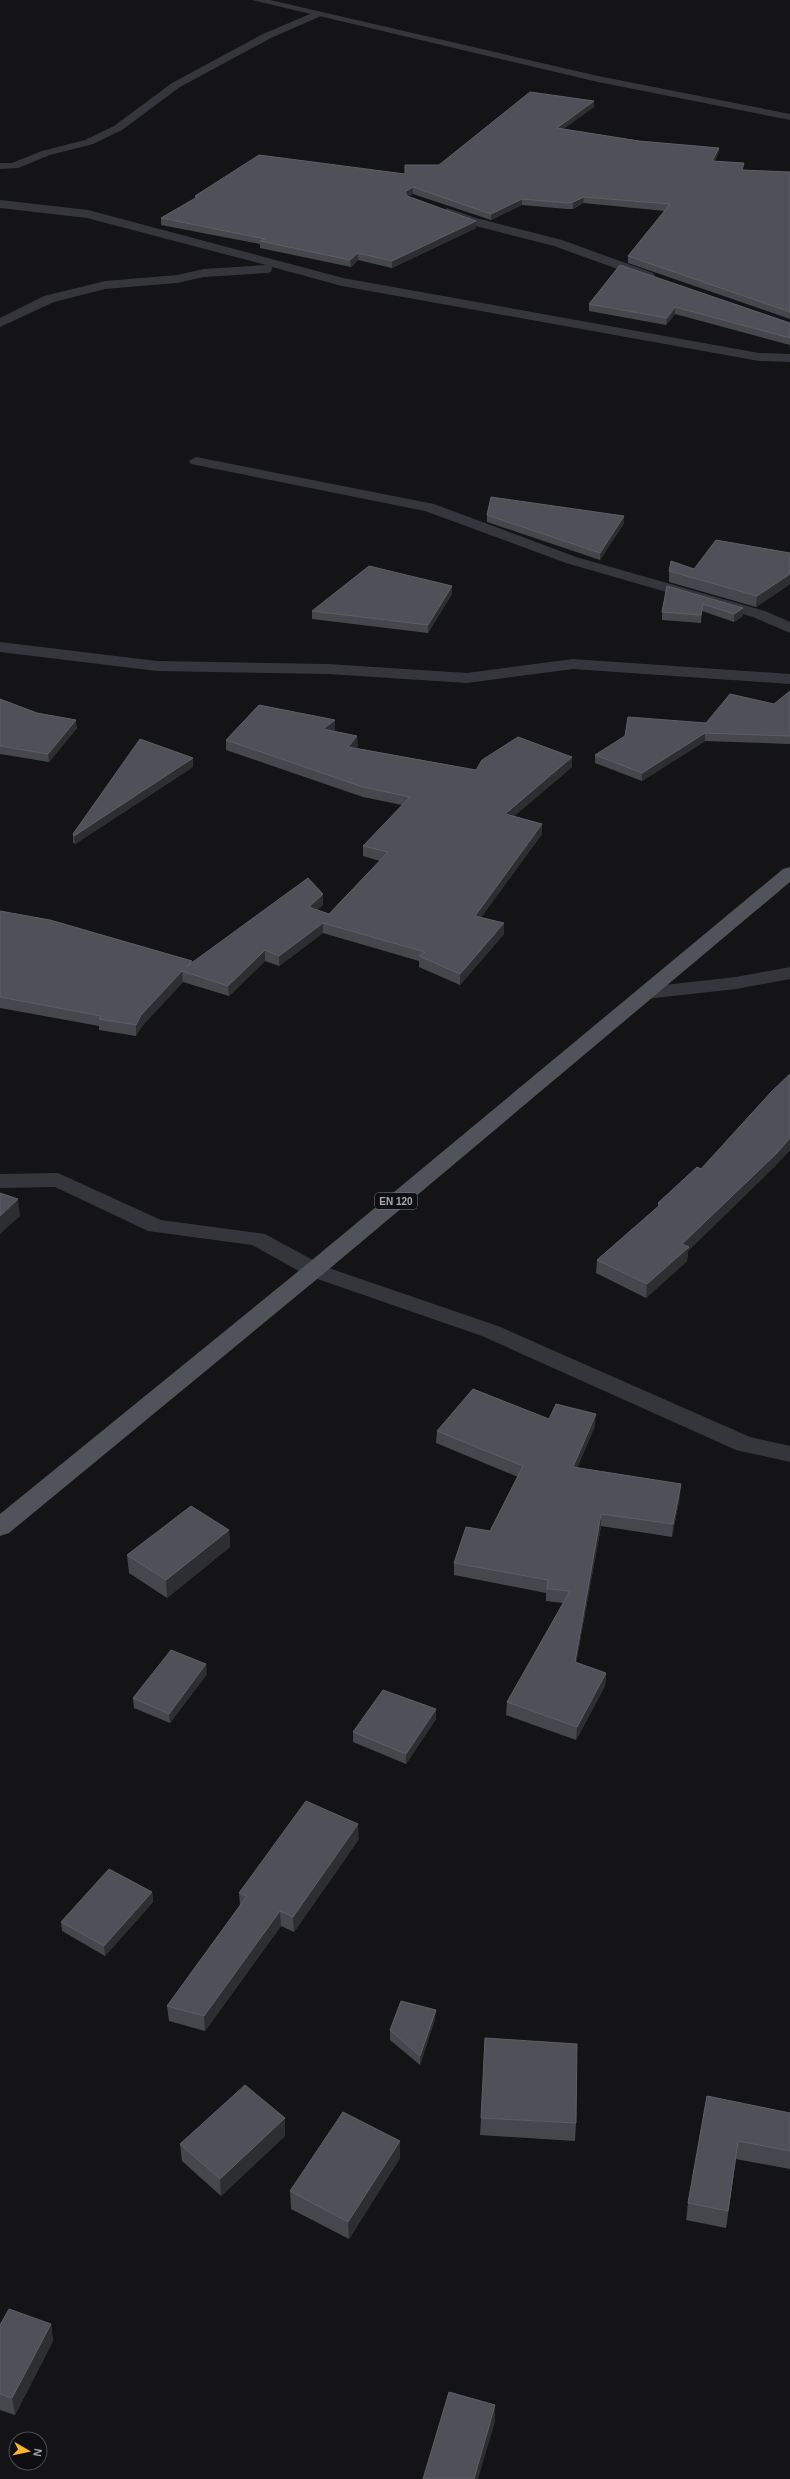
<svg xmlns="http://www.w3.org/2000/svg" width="790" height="2479" font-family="Arial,sans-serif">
	<rect width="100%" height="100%" fill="#141417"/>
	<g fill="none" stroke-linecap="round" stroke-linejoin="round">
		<path fill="#35363c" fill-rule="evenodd" d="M317,11L321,12V16L271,38L180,87L122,130L93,144L50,155L18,168L0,169V163H12L42,151L85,140L114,126L172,83L263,34Z
			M0,200L88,210L343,278L759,353L790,354V362L759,361L342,286L272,267L271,272L267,273L204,277L177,283L105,289L54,302L0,327V318L44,296L105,281L177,275L204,269L266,265L87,218L0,208Z
			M447,208L476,218L562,240L653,273L655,276L649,280L645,279L554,246L468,224L443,215L441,212Z
			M196,457L434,504L576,557L765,611L790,622V633L753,617L566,563L425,511L191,464L189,461Z
			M0,642L157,661L328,664L467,673L573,659L790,674V684L573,669L467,683L328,674L157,671L0,652Z
			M790,967V979L736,989L646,999L639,997L636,993L639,989L646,987L736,977Z
			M58,1173L161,1220L265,1234L322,1265L325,1270L322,1275L314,1277L306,1275L252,1245L148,1231L55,1187L0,1188V1174Z"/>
		<path fill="#35363c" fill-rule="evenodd" d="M252,0H270L598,76L790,114V120L598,82Z
			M314,1263L498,1326L750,1437L790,1446V1462L736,1450L482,1336L306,1275L303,1270L306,1265Z"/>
		<path fill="#51535b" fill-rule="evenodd" d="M790,867V882L322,1275L9,1533L0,1536V1514L306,1265L783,869Z"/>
	</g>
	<path fill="#45474c" d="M594,101V107L563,129L639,141L719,148L718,154L715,161L743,170L790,172V319L628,263V256L665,211L583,203L573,209H567L522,205L491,220L413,194L408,196L476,221V228L392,268L358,260L351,267L260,248V244L161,225V218L195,199V196L405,174L439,165Z
		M620,265L790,323V345L675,314L666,325L589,311V304Z
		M487,515L624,516V523L600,560L487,522Z
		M790,553V584L756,607L669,582V571L694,569Z
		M452,586V594L428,633L312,619V611Z
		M667,586L743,608V616L734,622L702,611L701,623L662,620V612Z
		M790,691V744L705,741L642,781L595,763V755L774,704Z
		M0,699L77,728L49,762L0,754Z
		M335,730L333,731L358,746L356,748L476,770L572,757V767L514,816L542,824V834L481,917L504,934L460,985L419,967V961L323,933L279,966L265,961L229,996L183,982L142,1026L136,1036L99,1030V1026L0,1008V911L192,963L323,905L317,910L329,914L380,861L363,856V846L402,805L363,797L226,750V740Z
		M193,767L75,844L73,842V834Z
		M790,1074V1150L775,1166L688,1251L687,1261L646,1298L596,1273L597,1260L658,1207V1203L701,1169Z
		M549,1419L595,1426L577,1468L680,1496L672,1537L601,1526L576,1663L606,1673L605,1686L576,1740L506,1715L507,1702L563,1603L546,1601V1593L454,1575V1563L490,1531L518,1477L436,1443L437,1431Z
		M229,1530L230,1547L167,1598L129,1573L127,1555Z
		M207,1674L170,1723L134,1708L133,1698Z
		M436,1709V1719L406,1764L353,1742V1732Z
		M359,1839L294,1932L281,1926L205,2031L169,2021L167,2006L240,1905L239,1893Z
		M152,1892L153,1902L105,1956L62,1931L61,1922Z
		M435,2019L420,2065L390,2040V2030Z
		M707,2096L790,2113V2169L736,2159L726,2228L686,2220L688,2203Z
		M481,2118L576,2123L575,2141L480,2135Z
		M285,2136L221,2196L182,2161L180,2144Z
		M400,2141V2158L349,2239L291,2209L290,2191Z
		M51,2324L53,2341L15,2415L0,2410V2325Z"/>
	<path fill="#2d2e32" d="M594,101V107L556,134L557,128Z
		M719,148L718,154L712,168V161Z
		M413,187V194L405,199V192Z
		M584,197L583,203L573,209V202Z
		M522,199V205L491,220V214Z
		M476,221V228L392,268V261Z
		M358,253V260L351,267L350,260Z
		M675,307V314L666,325L667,318Z
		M624,516V523L600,560V553Z
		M790,574V584L756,607L757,596Z
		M452,586V594L428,633V625Z
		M743,608V616L734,622V614Z
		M76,720L77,728L49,762L48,754Z
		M335,720V730L324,739L323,729Z
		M705,733V741L642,781V773Z
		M357,736L358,746L348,757V747Z
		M572,757V767L505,824V814Z
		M193,758V767L75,844L74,836Z
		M542,824V834L475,926V916Z
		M323,894V905L310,917L309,907Z
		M323,923V933L279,966V956Z
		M504,923V934L460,985V974Z
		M265,950V961L229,996L228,986Z
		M182,971L183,982L142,1026L136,1036V1025L141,1015Z
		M790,1138V1150L775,1166L688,1251L687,1261L646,1298L647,1284L682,1244Z
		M18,1199L20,1216L0,1234V1216Z
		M596,1414L595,1426L572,1480L573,1467Z
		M681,1484L680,1496L672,1537L673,1524Z
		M601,1514V1526L574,1675L575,1662Z
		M229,1530L230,1547L167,1598L166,1580Z
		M206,1664L207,1674L170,1723L169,1714Z
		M606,1673L605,1686L576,1740L577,1727Z
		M436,1709V1719L406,1764V1754Z
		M358,1824L359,1839L294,1932L293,1917Z
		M152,1892L153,1902L105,1956L104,1946Z
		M280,1911L281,1926L205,2031L204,2016Z
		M436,2010L435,2019L420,2065V2056Z
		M285,2118V2136L221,2196L220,2179Z
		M400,2141V2158L349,2239L348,2222Z
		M51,2324L53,2341L15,2415L12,2398Z
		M495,2405V2422L478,2479H474Z"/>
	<path fill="#505158" stroke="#5d5f67" d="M530,92L594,101L557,128L639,141L719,148L712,161L744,163L742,170L790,172V312L628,256L670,204L584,197L573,202L568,203L522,199L491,214L413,187L405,192L407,196L476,221L392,261L358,253L350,260L260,241L265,239L161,218L199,196H195L259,155L405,174V165H439Z
		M620,265L790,323V338L675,307L667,318L589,304Z
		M491,497L624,516L600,553L487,515Z
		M716,540L790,553V574L757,596L669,571L671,561L694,569Z
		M369,566L452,586L428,625L312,611Z
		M667,586L743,608L734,614L703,604L701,615L662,612Z
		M790,691V736L705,733L642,773L595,755L625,736L628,717L706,723L730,694L774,704Z
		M0,699L37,713L76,720L48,754L0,746Z
		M259,705L335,720L323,729L357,736L348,747L476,770L482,760L518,737L572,757L505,814L542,824L475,916L504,923L460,974L419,956L425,952L323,923L279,956L265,950L228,986L182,971L141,1015L136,1025L99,1019L101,1016L0,997V911L50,920L192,961L186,967L308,878L323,894L309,907L329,914L388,852L363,846L410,797L363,787L226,740Z
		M140,739L193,758L74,836L73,834Z
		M790,1074V1138L777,1153L682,1244L689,1247L647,1284L597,1260L661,1204L658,1203L697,1167L701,1169L772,1091Z
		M0,1193L18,1199L0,1216Z
		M473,1389L549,1419L556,1404L596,1414L573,1467L681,1484L673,1524L601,1514L575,1662L606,1673L577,1727L507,1702L570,1591L547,1589L548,1580L454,1563L466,1527L490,1531L523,1466L437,1431Z
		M191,1506L229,1530L166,1580L127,1555Z
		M171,1650L206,1664L169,1714L133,1698Z
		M383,1690L436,1709L406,1754L353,1732Z
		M306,1801L358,1824L293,1917L280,1911L204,2016L167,2006L247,1896L239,1893Z
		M109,1869L152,1892L104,1946L61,1922Z
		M401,2001L436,2010L420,2056L390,2030Z
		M485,2038L577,2044L576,2123L481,2118Z
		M245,2085L285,2118L220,2179L180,2144Z
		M707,2096L790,2113V2151L738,2141L728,2211L688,2203Z
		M343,2112L400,2141L348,2222L290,2191Z
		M9,2309L51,2324L12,2398L0,2394V2325Z
		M449,2392L495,2405L474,2479H423Z"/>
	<g text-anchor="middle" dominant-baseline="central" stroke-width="3" stroke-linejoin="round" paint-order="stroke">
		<rect fill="#0f0f11" stroke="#787c86" stroke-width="1" x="375" y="1193" width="42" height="16" rx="3"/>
		<g font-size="10" font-weight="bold" fill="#a5abb8">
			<text x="396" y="1201">EN 120</text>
		</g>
	</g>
	<g transform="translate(28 2451) rotate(99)"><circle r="19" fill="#0f0f11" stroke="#4b4d54"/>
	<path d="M0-3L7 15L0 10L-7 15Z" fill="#fdb726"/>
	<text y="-6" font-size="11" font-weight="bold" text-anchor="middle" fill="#a5abb8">N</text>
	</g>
</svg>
